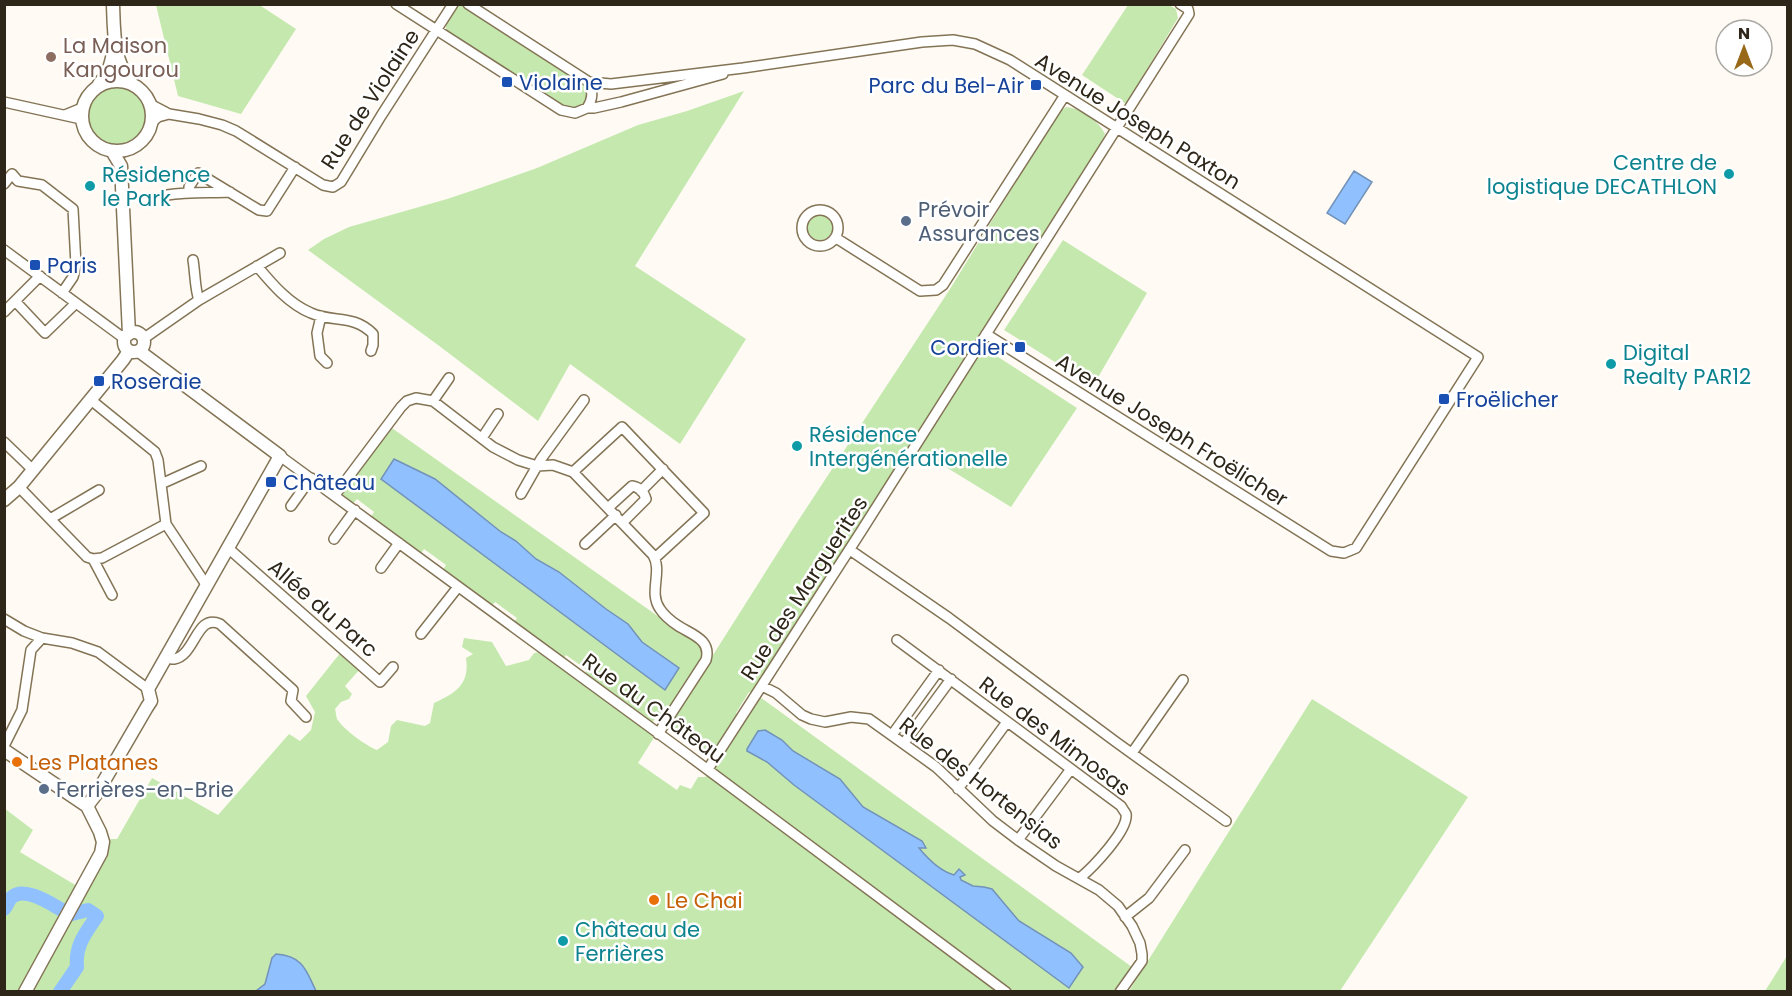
<svg xmlns="http://www.w3.org/2000/svg" width="1792" height="996" font-family="Poppins,sans-serif">
	<rect width="100%" height="100%" fill="#fffbf4"/>
	<path fill="#c5e8af" d="M156,5H262L261,6L296,29L241,114L178,96Z
		M1128,5H1169L1176,9L1178,18L1126,104L1082,75Z
		M458,6H464L581,80C594,95 589,109 569,109L448,32C442,24 450,11 458,6Z
		M87 115a30 30 0 1 1 60 0a30 30 0 1 1-60 0Z
		M744,91L635,266L746,339L680,444L570,364L538,421L438,345L308,250L324,239L349,227L447,199L480,188L537,168L638,125L687,111Z
		M1066,107C1081,108 1099,121 1105,134L1102,145L754,694L749,692L736,713L739,716L711,757L702,751C703,736 693,728 678,733L668,726L705,667L708,668L713,655L794,527L950,289L1058,113Z
		M807 227a13 13 0 1 1 26 0a13 13 0 1 1-26 0Z
		M1063,240L1147,293L1093,386L1004,330Z
		M995,355L1077,408L1011,507L918,450L978,356Z
		M389,426L703,648L705,653L664,720L657,716L652,723L583,676L587,670L566,655L562,661L513,624L517,618L495,602L491,607L442,571L446,565L424,549L420,555L370,518L374,512L357,499L352,505L344,497L342,493Z
		M464,638L492,642L506,666L529,660L534,653L541,652L655,736L638,763L677,790L680,785L691,789L698,777H705L714,768L760,697L1132,967L1113,992H316L304,967L299,961L274,955L272,958L265,984L256,991H5L4,808L33,830L20,852L77,886L101,849L111,839H117L152,778L218,815L289,734L300,741L311,730L315,712L306,696L341,652L360,669L345,686L352,694L349,699L341,702L335,709C336,712 336,716 337,719C344,730 365,745 377,750L388,742L391,726L397,720L425,726L430,723L434,703C455,693 470,685 466,658L473,654L462,647Z
		M1312,699L1468,797L1340,991H1129Z
		M1787,956V991H1765Z"/>
	<path fill="#90c1fe" stroke="#7292b9" stroke-width="1.5" d="M1354,171L1372,182L1345,224L1327,213Z
		M394,459L435,479L501,532L516,541L536,559L559,572L606,609L628,624L642,642L679,668L665,690L381,479Z
		M765,730L782,740L793,751L840,779L863,807L922,841L926,848H919C928,859 940,871 954,875L959,869L965,875L960,877L961,880L973,886L984,887L992,889L1019,921L1071,953L1083,967L1069,988L794,785L767,762L747,751V749L758,731Z
		M276,954C303,956 306,970 316,991H256L265,984L272,958Z"/>
	<g fill="none" stroke-linecap="round" stroke-linejoin="round">
		<path stroke="#90c1fe" stroke-width="14" d="M4,909C7,906 9,899 12,897C25,886 51,904 62,910
			M60,992L77,967C75,945 85,934 97,916L88,910L72,914"/>
		<defs>
			<path id="street" d="M396,4L561,110L575,113L587,108H594L621,102L723,74
				M468,4L589,82L611,84L743,68L922,42L953,40L975,44L1010,60L1478,357L1356,548L1344,553L1331,551L986,334
				M4,102L81,119
				M150,104L169,114L199,119L222,125L236,131L323,185L333,187L341,182L381,116L453,4
				M587,108C593,99 593,92 589,82
				M65,115L82,108
				M151,123L158,117L169,114
				M4,184L12,174L18,181L42,185L73,209L76,265L73,277L62,293
				M189,192V187L198,173L259,210L267,211L295,167
				M167,195C188,192 209,193 230,192
				M802 228a18 18 0 1 1 36 0a18 18 0 1 1-36 0Z
				M836,238L920,291L936,290L943,285L1065,95
				M4,250L125,339
				M193,260C195,271 195,291 199,300
				M257,266C272,284 289,304 311,313C333,323 354,314 373,334V345L371,351
				M15,301L45,333L76,303
				M4,312L40,276
				M321,316L317,333L320,356L327,363
				M143,339L199,300L280,253
				M91,400L155,452L158,460L166,524L207,586
				M433,401L449,378
				M482,438L498,414
				M4,442L33,470
				M280,456L684,752L1006,992
				M573,472L622,427L704,513L655,558
				M161,484L201,466
				M19,487L87,557L93,559L102,558L166,524
				M641,491L663,469
				M521,494L541,459L584,400
				M335,495L401,407L407,401L416,398L433,401L493,447L518,460L537,466L553,465L573,472L653,555C663,572 648,592 660,609C664,615 671,621 677,625C690,634 712,639 706,660L658,734
				M291,506L311,478
				M609,507L632,486C639,487 644,492 646,499L623,522
				M50,519L99,490
				M334,539L355,510
				M585,544L616,515
				M228,548L380,682L393,667
				M850,550L949,618L1116,742L1226,821
				M93,559L112,595
				M381,568L399,543
				M4,619L24,631L42,638L72,643L98,652L148,689
				M421,634L458,587
				M897,640L1121,806C1122,808 1125,812 1126,814C1129,830 1092,868 1080,878
				M165,658C168,658 171,659 174,659C196,655 196,613 220,624L293,690L291,701L306,717
				M762,686L776,693L802,715L811,719L825,722L851,717L869,719L936,767L993,821L1018,840L1056,866L1099,890L1118,906L1132,926L1140,943L1142,954V961L1120,992
				M892,735L939,670
				M904,743L951,679
				M4,746L22,710L31,650L42,638
				M1132,753L1183,680
				M708,769L862,530L1189,14L1188,9L1180,4
				M958,789L1007,722
				M1018,840L1071,769
				M1125,917L1149,898L1185,850"/>
			<path id="secondary" d="M113,4C114,32 113,62 132,84
				M82 116a35 35 0 1 1 70 0a35 35 0 1 1-70 0Z
				M99,84C109,74 111,63 114,49
				M112,151L121,166L129,334
				M124 342a10 10 0 1 1 20 0a10 10 0 1 1-20 0Z
				M4,500L19,487L37,465L123,360L129,351
				M4,750L87,806L100,832L103,842L101,853L25,992
				M87,806L97,793L147,707L151,701L148,689L280,456L139,351"/>
		</defs>
		<use href="#street" stroke="#847456" stroke-width="12"/>
		<use href="#secondary" stroke="#847456" stroke-width="15"/>
		<use href="#street" stroke="#fff" stroke-width="9"/>
		<use href="#secondary" stroke="#fff" stroke-width="12"/>
	</g>
	<circle fill="#8d6e63" stroke="#fff" stroke-width="2" cx="51" cy="57" r="6"/>
	<g fill="#1a4fb4" stroke="#fff" stroke-width="2">
		<rect x="501" y="76" width="12" height="12" rx="3"/>
		<rect x="1030" y="79" width="12" height="12" rx="3"/>
		<rect x="29" y="259" width="12" height="12" rx="3"/>
		<rect x="1014" y="341" width="12" height="12" rx="3"/>
		<rect x="93" y="375" width="12" height="12" rx="3"/>
		<rect x="1438" y="393" width="12" height="12" rx="3"/>
		<rect x="265" y="476" width="12" height="12" rx="3"/>
	</g>
	<g fill="#0f9aa8" stroke="#fff" stroke-width="2">
		<circle cx="1729" cy="174" r="6"/>
		<circle cx="90" cy="186" r="6"/>
		<circle cx="1611" cy="364" r="6"/>
		<circle cx="797" cy="446" r="6"/>
		<circle cx="563" cy="941" r="6"/>
	</g>
	<g fill="#5c6f8a" stroke="#fff" stroke-width="2">
		<circle cx="906" cy="221" r="6"/>
		<circle cx="44" cy="789" r="6"/>
	</g>
	<g fill="#e8710a" stroke="#fff" stroke-width="2">
		<circle cx="17" cy="762" r="6"/>
		<circle cx="654" cy="900" r="6"/>
	</g>
	<g text-anchor="middle" dominant-baseline="central" stroke-width="5" stroke-linejoin="round" paint-order="stroke">
		<g font-size="21" fill="#785e54" stroke="#fff" text-anchor="start">
			<text x="63" y="45">La Maison<tspan x="63" dy="24">Kangourou</tspan></text>
		</g>
		<g font-size="21" fill="#164399" stroke="#fff" text-anchor="start">
			<text x="519" y="82">Violaine</text>
			<text x="1024" y="85" text-anchor="end">Parc du Bel-Air</text>
			<text x="47" y="265">Paris</text>
			<text x="1008" y="347" text-anchor="end">Cordier</text>
			<text x="111" y="381">Roseraie</text>
			<text x="1456" y="399">Froëlicher</text>
			<text x="283" y="482">Château</text>
		</g>
		<g font-size="21" fill="#2d2619" stroke="#fff">
			<text transform="translate(370 99) rotate(-57)">Rue de Violaine</text>
			<text transform="translate(1138 121) rotate(32)">Avenue Joseph Paxton</text>
			<text transform="translate(1172 430) rotate(32)">Avenue Joseph Froëlicher</text>
			<text transform="translate(804 588) rotate(-57)">Rue des Marguerites</text>
			<text transform="translate(323 608) rotate(41)">Allée du Parc</text>
			<text transform="translate(654 708) rotate(36)">Rue du Château</text>
			<text transform="translate(1055 736) rotate(37)">Rue des Mimosas</text>
			<text transform="translate(981 783) rotate(38)">Rue des Hortensias</text>
		</g>
		<g font-size="21" fill="#0d838f" stroke="#fff" text-anchor="start">
			<text x="1717" y="162" text-anchor="end">Centre de<tspan x="1717" dy="24">logistique DECATHLON</tspan></text>
			<text x="102" y="174">Résidence<tspan x="102" dy="24">le Park</tspan></text>
			<text x="1623" y="352">Digital<tspan x="1623" dy="24">Realty PAR12</tspan></text>
			<text x="809" y="434">Résidence<tspan x="809" dy="24">Intergénérationelle</tspan></text>
			<text x="575" y="929">Château de<tspan x="575" dy="24">Ferrières</tspan></text>
		</g>
		<g font-size="21" fill="#4e5e75" stroke="#fff" text-anchor="start">
			<text x="918" y="209">Prévoir<tspan x="918" dy="24">Assurances</tspan></text>
			<text x="56" y="789">Ferrières-en-Brie</text>
		</g>
		<g font-size="21" fill="#c56008" stroke="#fff" text-anchor="start">
			<text x="29" y="762">Les Platanes</text>
			<text x="666" y="900">Le Chai</text>
		</g>
	</g>
	<rect width="1792" height="996" fill="none" stroke="#2d2619" stroke-width="12"/>
	<g transform="translate(1744 48)"><circle r="28" fill="#ffffff" stroke="#aba8a3" stroke-width="1.5"/>
	<path d="M0-4.5L10 22L0 15L-10 22Z" fill="#976919"/>
	<text y="-9" font-size="16" font-weight="bold" text-anchor="middle" fill="#2d2619">N</text>
	</g>
</svg>
